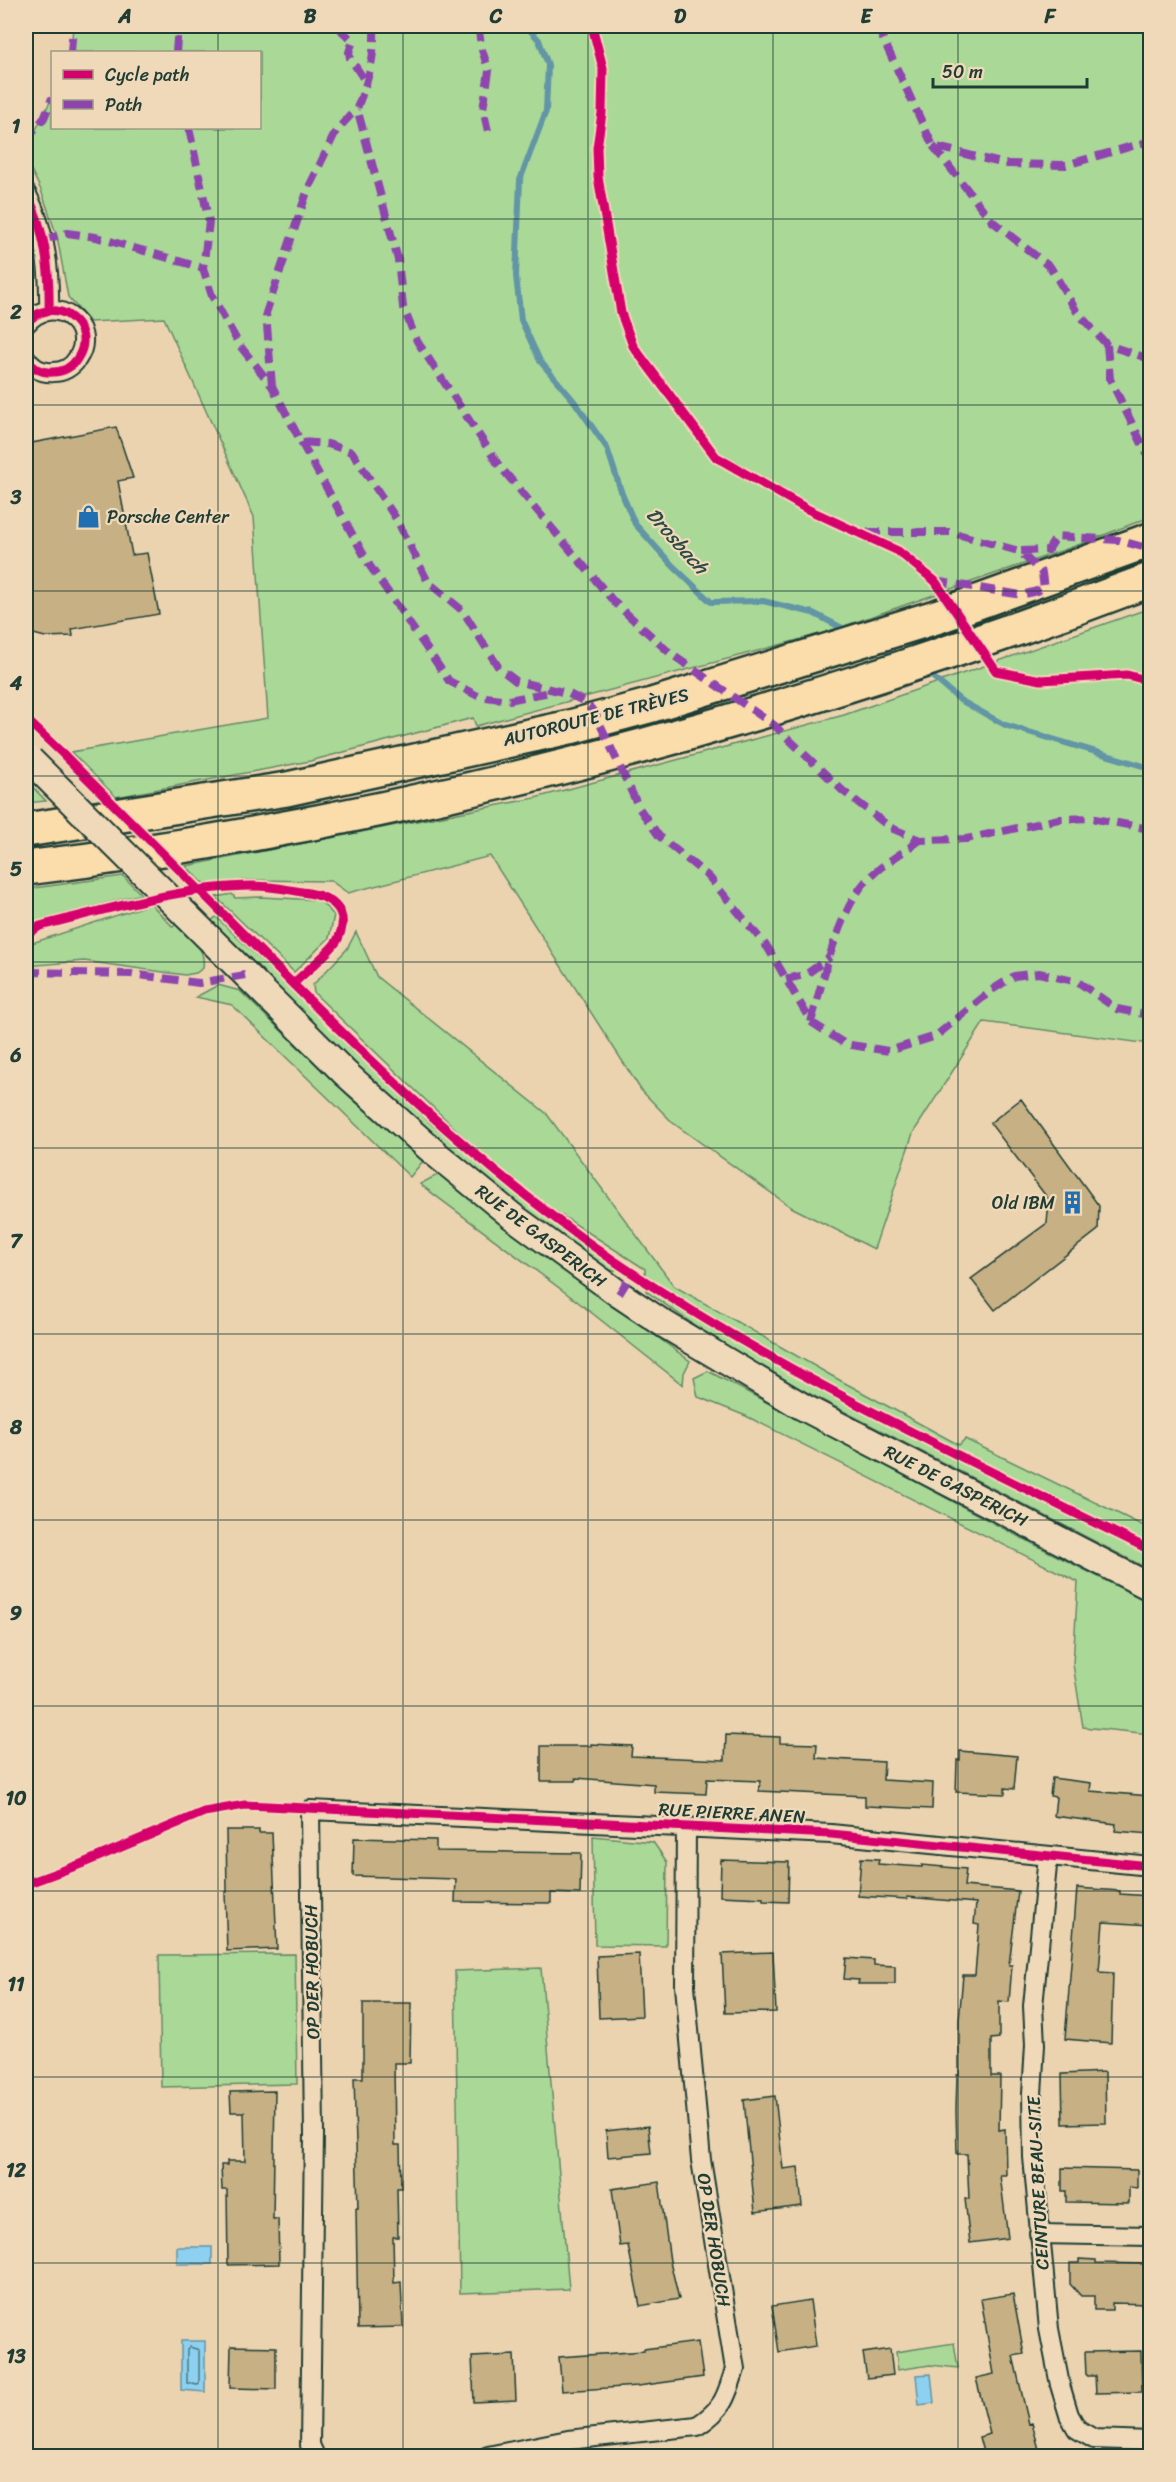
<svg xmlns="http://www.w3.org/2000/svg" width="1176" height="2482" font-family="Sriracha,sans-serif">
	<rect width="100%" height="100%" fill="#ebd3b0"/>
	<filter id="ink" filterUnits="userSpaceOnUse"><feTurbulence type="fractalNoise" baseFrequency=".0167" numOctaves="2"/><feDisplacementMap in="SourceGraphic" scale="12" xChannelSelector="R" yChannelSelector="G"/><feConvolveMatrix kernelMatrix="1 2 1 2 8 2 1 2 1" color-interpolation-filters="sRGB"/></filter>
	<g filter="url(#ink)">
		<path fill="#aad897" stroke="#648a66" stroke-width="1.5" d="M73,26H1150V517L1081,544L824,633L476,726L473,718L310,761L116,797L71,752L268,718L254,517L164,318L90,322L68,297L57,236L41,190L26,160V149L52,98V128H260V52H71Z
			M1150,608V1044L984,1022L913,1133L874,1249L791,1207L673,1123L641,1090L490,856L348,893L331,881L247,880L204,884L186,866L535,798L844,715Z
			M26,780L46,801L26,803Z
			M123,876L141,894L39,921L26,928V889Z
			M232,894L235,898L261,897L319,900L334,915L329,938L294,972L216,897Z
			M151,904L173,927L177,923C191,936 206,948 203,968L196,973L185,975L84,961L26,966V945Z
			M216,917L430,1123L535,1208L618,1268L614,1271L609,1270C521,1208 435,1141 356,1067C306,1020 259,970 210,922Z
			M356,932L377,977L546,1113L674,1286L832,1376L959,1445L965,1439L1150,1529V1570L743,1359L646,1291L645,1269L513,1184L314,993L313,985L347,949Z
			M218,985L240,991L350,1097L423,1161L410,1177L232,1005L196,997Z
			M441,1173L479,1206L690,1361L684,1373L683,1385L578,1302L420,1184Z
			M708,1371L1012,1533L1150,1603V1734L1083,1727L1073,1664L1078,1582L746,1416L698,1397L694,1378Z
			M593,1836L653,1842L667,1862L666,1946L595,1945Z
			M295,1954L297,2084L161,2087L159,1955Z
			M541,1968L569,2289L460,2293L455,1971Z
			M954,2343L958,2368L930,2365L898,2370L896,2352Z"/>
		<path fill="#8ed0f0" stroke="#6295a5" stroke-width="1.5" d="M177,2247H212V2264H177Z
			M181,2341H205V2392L181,2390Z
			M931,2374L934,2403L919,2405L916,2375Z"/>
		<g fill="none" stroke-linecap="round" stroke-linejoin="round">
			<path stroke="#4b787f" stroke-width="1.5" d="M190,2347L199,2350V2383L197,2385L187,2383V2350Z"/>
			<path stroke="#6295a5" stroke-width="6" d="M526,26L539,40L548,65L546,111L520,180L516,276L521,320L540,361L574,401L607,448L622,494L635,524L673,566L711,602L763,601L813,613L848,631
				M879,647L899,657
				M927,672L960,700L1005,725L1150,768"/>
		</g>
		<path fill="#c6b084" stroke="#1f3d34" stroke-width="1.5" d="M116,427L133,478L118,481L132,555L147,553L159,614L72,629L73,636L45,637L26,632V455L32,443Z
			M1021,1099L1099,1206L1098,1230L995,1310L971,1279L1047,1223L1049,1200L990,1123Z
			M726,1735L780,1737V1743L817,1744L816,1758L884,1762L883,1780L933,1783L932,1809L865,1806V1796L759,1791L760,1781L707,1779L706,1794L654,1792V1784L576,1778V1781H541V1746H591V1744L632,1746L631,1756L725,1760Z
			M960,1751L1017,1756L1014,1789L1005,1788V1794L956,1792L957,1760H960Z
			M1052,1778L1091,1783L1090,1791L1150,1796V1834L1115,1831L1116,1824L1054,1816L1056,1797L1050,1796Z
			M226,1830H259V1833H272L277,1949L227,1951L225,1892H227Z
			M354,1838L436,1840V1851L581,1853L580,1894L551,1893V1903L455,1902L456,1879L353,1876Z
			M861,1858L879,1859L878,1864L922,1867V1865L966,1869L964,1886L1018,1891L1009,1965H1012L1009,2002L999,2001V2038L991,2039V2076H1000L999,2130L1005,2129L1006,2175H1000L1008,2238L970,2243L965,2199H969L967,2154H957L956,2110L957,2075H959V2021L963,1975H975L979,1925L974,1924L976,1903L907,1897V1899L858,1896Z
			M721,1860L789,1862L788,1902L763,1901V1898L720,1896Z
			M1077,1888L1120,1891V1894L1150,1896V1925L1103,1922L1099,1972L1113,1973L1111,2043L1065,2039Z
			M773,1952L776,2012L725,2013L722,1954Z
			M639,1954L642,2016L599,2018L597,1956Z
			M846,1958L874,1960V1965L895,1966V1984H858L859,1980L844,1979Z
			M363,2003H411L410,2063H394L395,2145H400L401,2188H397L398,2237H393L394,2283L401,2282L403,2327L358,2328L356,2208H358L354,2078H363Z
			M1105,2072L1106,2123L1063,2124L1062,2074Z
			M275,2091L273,2219H278L279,2264L228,2265L227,2190H222L221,2165H227V2161H245L244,2112H231L230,2092Z
			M775,2096L783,2169L798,2167L802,2206L755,2212L744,2100Z
			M648,2126L651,2153L608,2157L606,2131Z
			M1062,2168L1137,2170V2188L1129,2187V2203L1066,2202V2191H1062Z
			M659,2182L670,2261L679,2299L640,2306L628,2245L620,2246L612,2189Z
			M1079,2259L1096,2260V2263L1150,2264V2304L1112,2303V2310H1094V2296H1081L1070,2284V2263H1079Z
			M1013,2294L1024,2354L1013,2356L1029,2424L1032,2423L1041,2457H1012L1011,2450L984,2456L979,2437L990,2434L976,2378L994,2374L981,2299Z
			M810,2300L816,2346L779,2352L772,2306Z
			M698,2342L703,2377L638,2386L562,2391L559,2357L644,2351V2349Z
			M231,2346L276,2347V2389L230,2388Z
			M890,2349L893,2375L867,2378L863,2353Z
			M1141,2351L1142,2392L1096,2393L1095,2376H1086L1085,2352Z
			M514,2355L516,2400L474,2402L472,2357Z"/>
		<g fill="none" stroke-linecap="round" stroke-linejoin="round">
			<defs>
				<path id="street" d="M26,193C45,228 50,271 49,310
					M26,324C52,291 100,325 77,359C72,367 63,372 53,372C42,373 32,368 26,358
					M1048,1856L1033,2006L1035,2045L1032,2094L1033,2157L1049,2329L1060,2385L1069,2415L1077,2429L1094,2439L1150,2441
					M1039,2234L1150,2236
					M315,2456L310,2445L314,2134L310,1810L831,1834L1150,1866
					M488,2456L568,2440L697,2426C723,2409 726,2398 735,2369L701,2160L685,1986L686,1827"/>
				<path id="secondary" d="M185,914L345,1073L436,1154L512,1216L619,1294L664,1324L803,1407L1150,1587"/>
				<path id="highway" d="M26,830L287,789L570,727L652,705L939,616L1150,540
					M26,868C410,822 789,717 1150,580"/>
			</defs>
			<use href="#street" stroke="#1f3d34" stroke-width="22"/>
			<use href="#secondary" stroke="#1f3d34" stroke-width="30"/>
			<use href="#highway" stroke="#1f3d34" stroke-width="38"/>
			<use href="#street" stroke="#f0d9b9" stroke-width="18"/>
			<use href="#secondary" stroke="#f0d9b9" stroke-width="26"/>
			<use href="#highway" stroke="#faddab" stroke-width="33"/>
			<defs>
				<path id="secondary-bridge" d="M30,760L185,914"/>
			</defs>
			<use href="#secondary-bridge" stroke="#1f3d34" stroke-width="30" stroke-linecap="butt"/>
			<use href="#secondary-bridge" stroke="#f0d9b9" stroke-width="26"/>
			<path stroke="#8e44ad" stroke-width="8" stroke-dasharray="15 8" stroke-linecap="butt" d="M341,26L342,31L353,41L349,52L350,58L367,84
				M374,26C375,58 369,78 357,108L398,260L403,307L417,341L498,464L614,602L671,654L774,725L843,791L891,828L920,840L966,839L1059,819L1090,818L1150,829
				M478,26L482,50L489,71L483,109L488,131
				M877,26L933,146L1005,164L1066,165L1150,141
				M71,52L73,26
				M176,52L178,26
				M189,128L209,222L203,268L212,296L240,346L272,386L301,442L328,444L352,452L397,520L428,582L463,611L499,668L516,681L567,693L581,700L594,711L639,808L659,836L709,877L768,948L811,1022L845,1044L889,1051L936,1036L992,990L1014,976L1039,973L1078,982L1117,1009L1150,1015
				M26,141L44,118L52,98
				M933,146L992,221L1051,268L1077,312L1107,345L1150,359
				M43,240L67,233L96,237L203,268
				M1107,345L1110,379L1150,460
				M272,386L266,313L308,189L336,131L357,108
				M301,442L370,566L449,681L478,696L509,700L555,691
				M866,532H950L1019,551
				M935,581L1022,595L1044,589L1042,573L1019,551L1048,550L1057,536L1118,540L1150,549
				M26,972L131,974L199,983L245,975
				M786,979L805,975L830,957
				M811,1022C823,981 839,904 872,875C886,862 904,852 920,840
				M619,1294L633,1272"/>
			<defs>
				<path id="cycleway" d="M592,26L603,68L602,113L597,148L598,177L621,313L633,346L716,457L807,509L898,551L935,581L996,671L1041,680L1127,675L1150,681
					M26,193C45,228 50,271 49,310
					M26,324C52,291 100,325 77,359C72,367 63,372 53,372C42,373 32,368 26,358
					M26,719L63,754C126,817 189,879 251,942C363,1055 478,1167 610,1258C780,1374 967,1459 1150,1550
					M26,935L40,926C105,910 185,886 252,886C269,886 286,889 302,892C329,895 352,909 338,939C333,950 303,974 293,984
					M26,1884L81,1864L204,1812L245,1805L831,1834L1150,1866"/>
			</defs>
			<use href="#cycleway" stroke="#f0d9b9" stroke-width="13"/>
			<use href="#cycleway" stroke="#d6006c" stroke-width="9"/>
		</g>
	</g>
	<path fill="none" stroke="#1f3d34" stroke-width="1.5" stroke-opacity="0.55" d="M218,26V52M403,26V2456M588,26V2456M773,26V2456M958,26V2456M218,128V2456M26,219H1150M26,405H1150M26,591H1150M26,776H1150M26,962H1150M26,1148H1150M26,1334H1150M26,1520H1150M26,1706H1150M26,1891H1150M26,2077H1150M26,2263H1150"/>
	<defs>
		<symbol id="shop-bare" viewBox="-9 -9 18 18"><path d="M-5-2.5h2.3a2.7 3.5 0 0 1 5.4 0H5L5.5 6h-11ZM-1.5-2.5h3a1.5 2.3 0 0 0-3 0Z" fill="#1f6fb2" stroke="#f0d9b9" stroke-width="2.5" paint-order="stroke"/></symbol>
		<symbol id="building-bare" viewBox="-9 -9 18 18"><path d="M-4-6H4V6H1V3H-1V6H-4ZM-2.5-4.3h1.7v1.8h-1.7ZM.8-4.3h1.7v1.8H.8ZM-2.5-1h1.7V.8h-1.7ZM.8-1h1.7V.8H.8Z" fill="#1f6fb2" stroke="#f0d9b9" stroke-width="2.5" paint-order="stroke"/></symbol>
	</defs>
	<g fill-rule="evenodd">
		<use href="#shop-bare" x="72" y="500" width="33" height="33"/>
		<use href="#building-bare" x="1056" y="1186" width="33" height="33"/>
	</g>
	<g text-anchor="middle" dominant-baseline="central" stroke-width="4.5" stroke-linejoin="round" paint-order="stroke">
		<g font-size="18" fill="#1f3d34" stroke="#f0d9b9" text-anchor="start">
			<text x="107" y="517">Porsche Center</text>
			<text x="1055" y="1203" text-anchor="end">Old IBM</text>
		</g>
		<g font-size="18" fill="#1f3d34" stroke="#f0d9b9">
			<text transform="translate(596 717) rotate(-14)">AUTOROUTE DE TRÈVES</text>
			<text transform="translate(541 1236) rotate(37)">RUE DE GASPERICH</text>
			<text transform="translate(956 1486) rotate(27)">RUE DE GASPERICH</text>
			<text transform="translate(732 1813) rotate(3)">RUE PIERRE ANEN</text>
			<text transform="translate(312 1972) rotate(-91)">OP DER HOBUCH</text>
			<text transform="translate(1038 2183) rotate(-93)">CEINTURE BEAU-SITE</text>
			<text transform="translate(714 2240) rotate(81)">OP DER HOBUCH</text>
		</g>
		<g font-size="20" font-style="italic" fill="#2a4c47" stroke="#f0d9b9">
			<text transform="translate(677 541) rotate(48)">Drosbach</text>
		</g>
	</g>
	<rect width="1176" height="2482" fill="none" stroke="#f0d9b9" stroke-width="66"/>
	<rect x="51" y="51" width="210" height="78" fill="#f0d9b9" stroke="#9c9b84" stroke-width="1.5"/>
	<rect x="63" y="70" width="30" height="9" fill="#d6006c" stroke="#9c9b84" stroke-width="1.5"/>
	<text x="105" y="81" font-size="18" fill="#1f3d34">Cycle path</text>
	<rect x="63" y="100" width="30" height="9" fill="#8e44ad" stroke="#9c9b84" stroke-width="1.5"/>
	<text x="105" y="111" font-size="18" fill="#1f3d34">Path</text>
	<path d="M933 78v9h154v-9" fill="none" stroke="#1f3d34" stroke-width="3"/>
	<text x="942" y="78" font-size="18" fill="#1f3d34" stroke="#f0d9b9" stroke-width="4.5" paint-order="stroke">50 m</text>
	<rect x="33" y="33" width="1110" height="2416" fill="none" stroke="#1f3d34" stroke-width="2"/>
	<g font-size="20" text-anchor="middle" font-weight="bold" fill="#1f3d34">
		<text x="125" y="23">A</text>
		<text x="310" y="23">B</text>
		<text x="496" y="23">C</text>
		<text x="680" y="23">D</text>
		<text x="866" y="23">E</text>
		<text x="1050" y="23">F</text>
		<text x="16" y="133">1</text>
		<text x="16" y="319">2</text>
		<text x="16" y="504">3</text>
		<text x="16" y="690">4</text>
		<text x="16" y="876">5</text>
		<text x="16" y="1062">6</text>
		<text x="16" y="1248">7</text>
		<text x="16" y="1434">8</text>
		<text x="16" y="1620">9</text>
		<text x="16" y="1805">10</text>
		<text x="16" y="1991">11</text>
		<text x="16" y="2177">12</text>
		<text x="16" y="2363">13</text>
	</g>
</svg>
